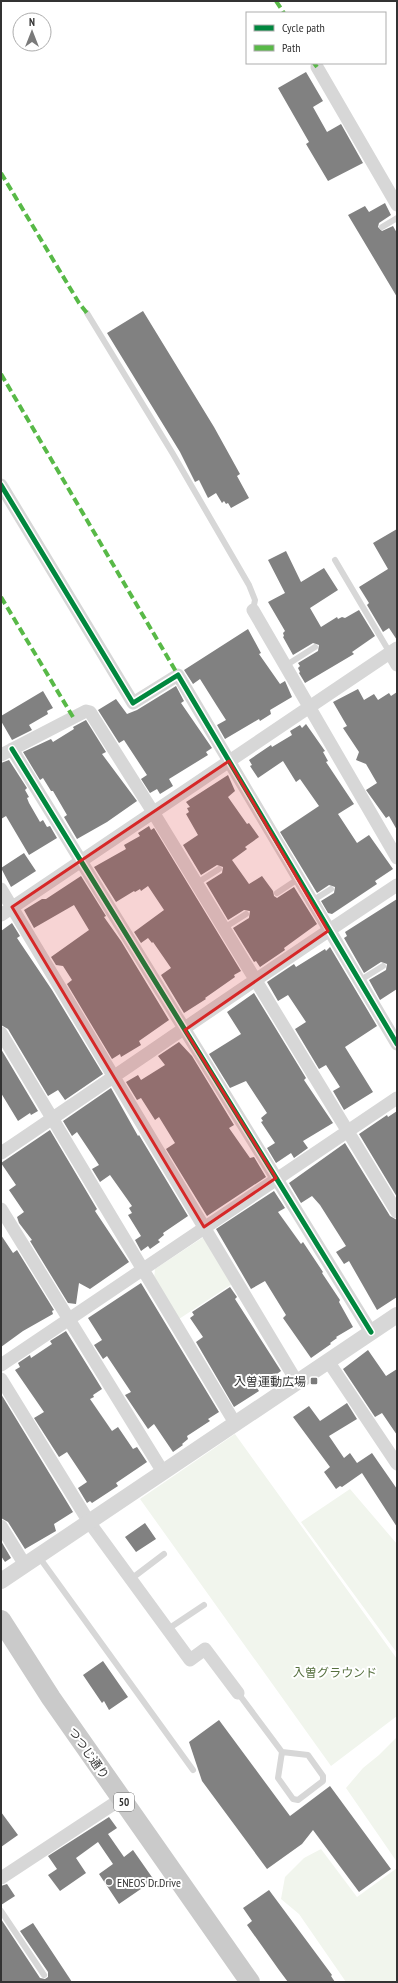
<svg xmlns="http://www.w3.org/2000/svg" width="398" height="1983" font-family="'PT Sans Narrow','Noto Sans JP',sans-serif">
	<rect width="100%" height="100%" fill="#fff"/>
	<path fill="#f1f5ed" d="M202,1238H205L232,1284L179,1319L154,1279L155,1269Z
		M235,1434L397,1659V1716L331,1766L140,1499Z
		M350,1489L397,1544V1653L301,1522Z
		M397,1737V1862L346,1788L363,1768L379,1755Z
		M321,1849L357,1897L397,1868V1982H346L299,1914L281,1899L285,1877L304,1858Z"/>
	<path fill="#818181" d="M306,72L323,101L313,107L327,132L341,124L363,163L328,181L306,144L309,142L278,88Z
		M385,203L391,215L379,223L378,227L382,231L393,226L397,233V297L348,215L365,206L369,212Z
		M143,311L214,427L240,474L237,476L249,498L231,508L228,503L226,504L224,501L222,503L216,493L208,498L199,480L195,482L180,452L107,333Z
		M397,529V640L389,628L383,632L367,605L369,603L359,587L388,569L373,543Z
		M286,551L301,582L324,568L338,590L310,608L321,627L337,617L338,619L342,617L345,618L359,610L375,636L352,652L354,654L305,683L299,673L300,672L298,668L300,666L298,663L318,651L319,645L313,643L293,655L283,637L284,636L283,633L285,631L268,602L285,593L268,560Z
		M248,629L261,653L259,654L280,684L285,681L292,697L270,710L271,714L260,721L259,719L225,739L217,725L226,720L217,706L200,679L193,684L184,670Z
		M176,686L184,701L181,703L212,748L206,752L208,755L169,779L173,786L160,794L157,789L150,793L141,779L147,775L124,740L119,743L98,710L116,699L127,714L137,710Z
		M358,689L364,700L374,694L378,700L389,693L391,696L397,692V830L389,816L386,818L366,790L377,783L366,764L356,760L359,752L343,728L347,726L333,702Z
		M43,691L53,708L47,711L48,714L29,725L32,730L12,740L1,721V716Z
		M86,720L106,752L102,754L137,801L107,822L77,839L64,817L67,815L53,791H51L43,778L40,780L23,752L51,739L53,742L74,729L73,727Z
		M306,724L325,751L323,752L328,761L326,762L354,804L338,814L357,843L369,835L393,869L375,881L377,884L332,914L328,913L321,901L334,893L335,887L329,885L317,893L280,832L319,806L300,779L296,782L283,761L258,778L250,766L252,765L249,760L271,745L272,747L292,735L290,731L300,725L302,728Z
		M9,760L27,788L25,790L29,797L27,798L29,803L40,822L43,820L47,827L50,826L57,838L29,855L6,816L1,819V763Z
		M228,775L235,791L228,797L247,824L249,823L259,837L245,847L247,849L232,860L249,884L262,876L273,891L274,896L277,898L294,887L317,924L284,948L285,950L260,967L256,961L254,962L233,928L249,918L250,911L244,910L228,920L206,883L222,873L223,867L217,865L201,875L183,845L198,835L186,814L189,812L187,808L190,807L186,802Z
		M149,826L151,830L154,828L241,971L234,975L235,977L205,998L206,999L184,1013L161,975L171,968L153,942L152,943L148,938L141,943L134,932L164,910L148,886L141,891L140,889L135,892L134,891L116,902L94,867L126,849L124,845L140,836L138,833Z
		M24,853L36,871L11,887L1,868Z
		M81,876L106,916L104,917L121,941L169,1020L139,1041L141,1045L121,1057L120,1054L112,1059L67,984L72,980L63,966L56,965L51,957L89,930L74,905L34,928L24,910L42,899H46Z
		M397,899V989L380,1000L369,980L386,970L387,964L381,962L364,973L344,938L347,936L345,932Z
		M12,923L20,936L17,938L52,990L103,1074L65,1100L58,1090L48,1096L8,1029L1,1025V931Z
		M330,947L377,1026L345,1047L373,1092L344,1110L333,1091L340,1087L326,1065L319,1069L295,1029L306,1022L288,995L278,1001L267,982L294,964L296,967L325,949L326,951Z
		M254,993L306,1078L304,1080L333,1123L303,1141L308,1148L294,1158L291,1153L276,1163L267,1148L275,1143L261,1122L263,1121L261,1118L267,1113L246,1081L230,1088L209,1054L241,1034L227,1012Z
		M179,1042L192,1056L234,1125L229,1128L250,1158L254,1157L266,1177L207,1216L166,1149L175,1143L159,1117L155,1120L141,1098L137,1100L126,1082L138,1075L141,1080L165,1065L158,1056Z
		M1,1049L38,1111L31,1115L30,1113L18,1121L1,1093Z
		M111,1088L138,1136L139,1135L188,1216L163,1233L164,1235L158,1240L160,1242L150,1249L148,1246L141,1251L135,1240L141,1236L128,1215L132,1213L129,1208L132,1206L110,1175L100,1182L92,1169L99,1165L77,1132L72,1136L63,1121Z
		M397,1111V1197L359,1134L387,1115L388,1117Z
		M50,1130L97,1209L95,1211L129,1262L90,1289L79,1283L76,1304L68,1303L30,1241L32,1240L19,1223L17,1217L24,1212L9,1190L16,1185L1,1163Z
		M345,1143L390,1216L397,1220V1297L377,1310L349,1261L344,1264L336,1252L346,1246L320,1205L312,1196L301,1203L289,1183Z
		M274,1191L285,1208L278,1212L301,1244L303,1242L323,1272L322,1273L340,1300L339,1302L353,1327L336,1337L337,1338L330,1343L331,1344L311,1358L283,1318L286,1315L265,1281L251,1289L216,1229Z
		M1,1235L13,1253L17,1250L54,1310L52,1311L53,1314L23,1331L1,1347Z
		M141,1283L219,1412L208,1419L210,1421L187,1436L188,1439L182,1444L183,1445L173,1452L154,1424L148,1429L125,1395L131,1392L107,1356L103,1359L94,1345L102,1340L88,1318Z
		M230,1287L237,1297L235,1299L281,1371L257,1388L259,1391L234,1407L196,1342L203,1337L190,1318L194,1315L192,1312Z
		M66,1331L102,1389L93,1395L94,1397L90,1399L112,1431L118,1427L133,1449L137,1447L147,1462L116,1483L118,1486L92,1503L90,1501L87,1503L78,1488L87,1482L67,1452L59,1457L34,1418L44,1412L15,1370L20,1367L18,1363L30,1355L31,1358L52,1344L50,1341Z
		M368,1350L386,1376L397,1369V1435L382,1413L375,1417L343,1369Z
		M1,1394L73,1512L54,1524L56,1531L25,1549L8,1522L1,1518Z
		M347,1403L357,1419L329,1436L344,1458L350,1453L357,1463L372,1453L397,1489V1527L362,1473L342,1487L340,1486L336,1489L324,1472L330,1467L293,1417L309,1406L320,1421Z
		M145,1523L156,1539L136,1552L125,1537Z
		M1,1541L11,1558L5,1562L1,1556Z
		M103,1661L128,1697L109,1710L104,1701L102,1703L83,1675Z
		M219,1720L290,1816L330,1786L391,1869L359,1892L313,1830L302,1844L267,1869L202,1781L189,1742Z
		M1,1812L18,1835L1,1847Z
		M109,1817L117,1828L108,1834L124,1857L133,1850L154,1880L119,1904L99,1874L113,1864L98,1842L76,1858L86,1873L60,1891L48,1875L57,1869L48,1856Z
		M7,1884L15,1896L1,1905V1886Z
		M269,1890L332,1975L331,1976L335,1982H288L279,1970L247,1925L252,1921L243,1908Z
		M1,1919L40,1978L45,1979L48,1977V1972L20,1931L33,1923L72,1982H1Z"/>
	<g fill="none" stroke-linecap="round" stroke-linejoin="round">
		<path stroke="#d7d7d7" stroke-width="6" d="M382,227L397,218
			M87,313L173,454L249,585L255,600L253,610
			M335,560L390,653
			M285,666L315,647
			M197,883L219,869
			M277,893L298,879
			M312,901L331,889
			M224,928L246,914
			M359,981L383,966
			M39,1557L193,1770
			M131,1579L164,1554
			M168,1629L204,1605
			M238,1693L282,1752L278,1778L293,1799L298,1800L323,1781V1776L308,1755L282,1752
			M1,1911L44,1975"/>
		<path stroke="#d7d7d7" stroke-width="13" d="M317,67L397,205
			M1,485L133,703L178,675L397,1044
			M253,610L397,858
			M390,653L397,665
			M12,749L371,1332
			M1,755L86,711L90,712L153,812L397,1212
			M1,889L297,1382
			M1,915L397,648
			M1,1033L235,1423
			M1,1153C133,1064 264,973 397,885
			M1,1209L163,1472
			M328,1361L397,1464
			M1,1365L397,1098
			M1,1379L89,1522L190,1660L205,1649L238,1693
			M1,1526L25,1565
			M1,1878L121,1799"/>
		<path stroke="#d7d7d7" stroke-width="16" d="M1,1581L397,1315"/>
		<path stroke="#cacaca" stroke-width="20" d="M1,1620L51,1698L250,1982"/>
		<path stroke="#58b947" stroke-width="4" stroke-dasharray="8 4" stroke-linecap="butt" d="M276,1L284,13
			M314,63L317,67
			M1,173L79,303L87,313
			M1,374L178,675
			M1,597L73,717"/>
		<defs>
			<path id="cycleway" d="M1,485L133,703L178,675L397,1044
				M12,749L371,1332"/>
		</defs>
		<use href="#cycleway" stroke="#fff" stroke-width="8"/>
		<use href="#cycleway" stroke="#00873e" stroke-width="5"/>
	</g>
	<path fill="#d62828" fill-opacity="0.2" stroke="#d62828" stroke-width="3" stroke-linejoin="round" d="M229,761L328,931L185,1030L276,1178L204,1227L12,907Z"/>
	<g fill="#7a7a7a" stroke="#fff" stroke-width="1.5">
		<rect x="310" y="1377" width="8" height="8" rx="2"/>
		<circle cx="109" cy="1882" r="4"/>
	</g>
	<g text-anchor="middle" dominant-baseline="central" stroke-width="4" stroke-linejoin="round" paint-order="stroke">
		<rect fill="#fff" stroke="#707070" stroke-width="1" x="114" y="1793" width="20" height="18" rx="3"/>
		<g font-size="11" font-weight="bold" fill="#333">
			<text x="124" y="1802">50</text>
		</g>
		<g font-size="12" fill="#333" stroke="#fff" text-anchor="end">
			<text x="306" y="1381">入曽運動広場</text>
			<text x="117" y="1882" text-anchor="start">ENEOS Dr.Drive</text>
		</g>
		<g font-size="12" fill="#56703f" stroke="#fff">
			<text x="335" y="1672">入曽グラウンド</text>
		</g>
		<g font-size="12" fill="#333" stroke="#fff">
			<text transform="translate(89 1753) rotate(55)">つつじ通り</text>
		</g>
	</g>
	<rect width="398" height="1983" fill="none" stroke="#333333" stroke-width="4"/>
	<rect x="246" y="12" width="140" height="52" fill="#ffffff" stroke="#adadad"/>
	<rect x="254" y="25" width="20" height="6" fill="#00873e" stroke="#adadad"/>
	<text x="282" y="32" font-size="12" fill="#333333">Cycle path</text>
	<rect x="254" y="45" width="20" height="6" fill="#58b947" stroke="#adadad"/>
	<text x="282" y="52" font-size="12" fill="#333333">Path</text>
	<g transform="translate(32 32)"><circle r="19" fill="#ffffff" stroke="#adadad"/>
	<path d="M0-3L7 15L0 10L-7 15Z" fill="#7a7a7a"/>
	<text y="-6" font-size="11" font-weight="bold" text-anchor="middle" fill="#333333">N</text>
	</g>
</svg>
